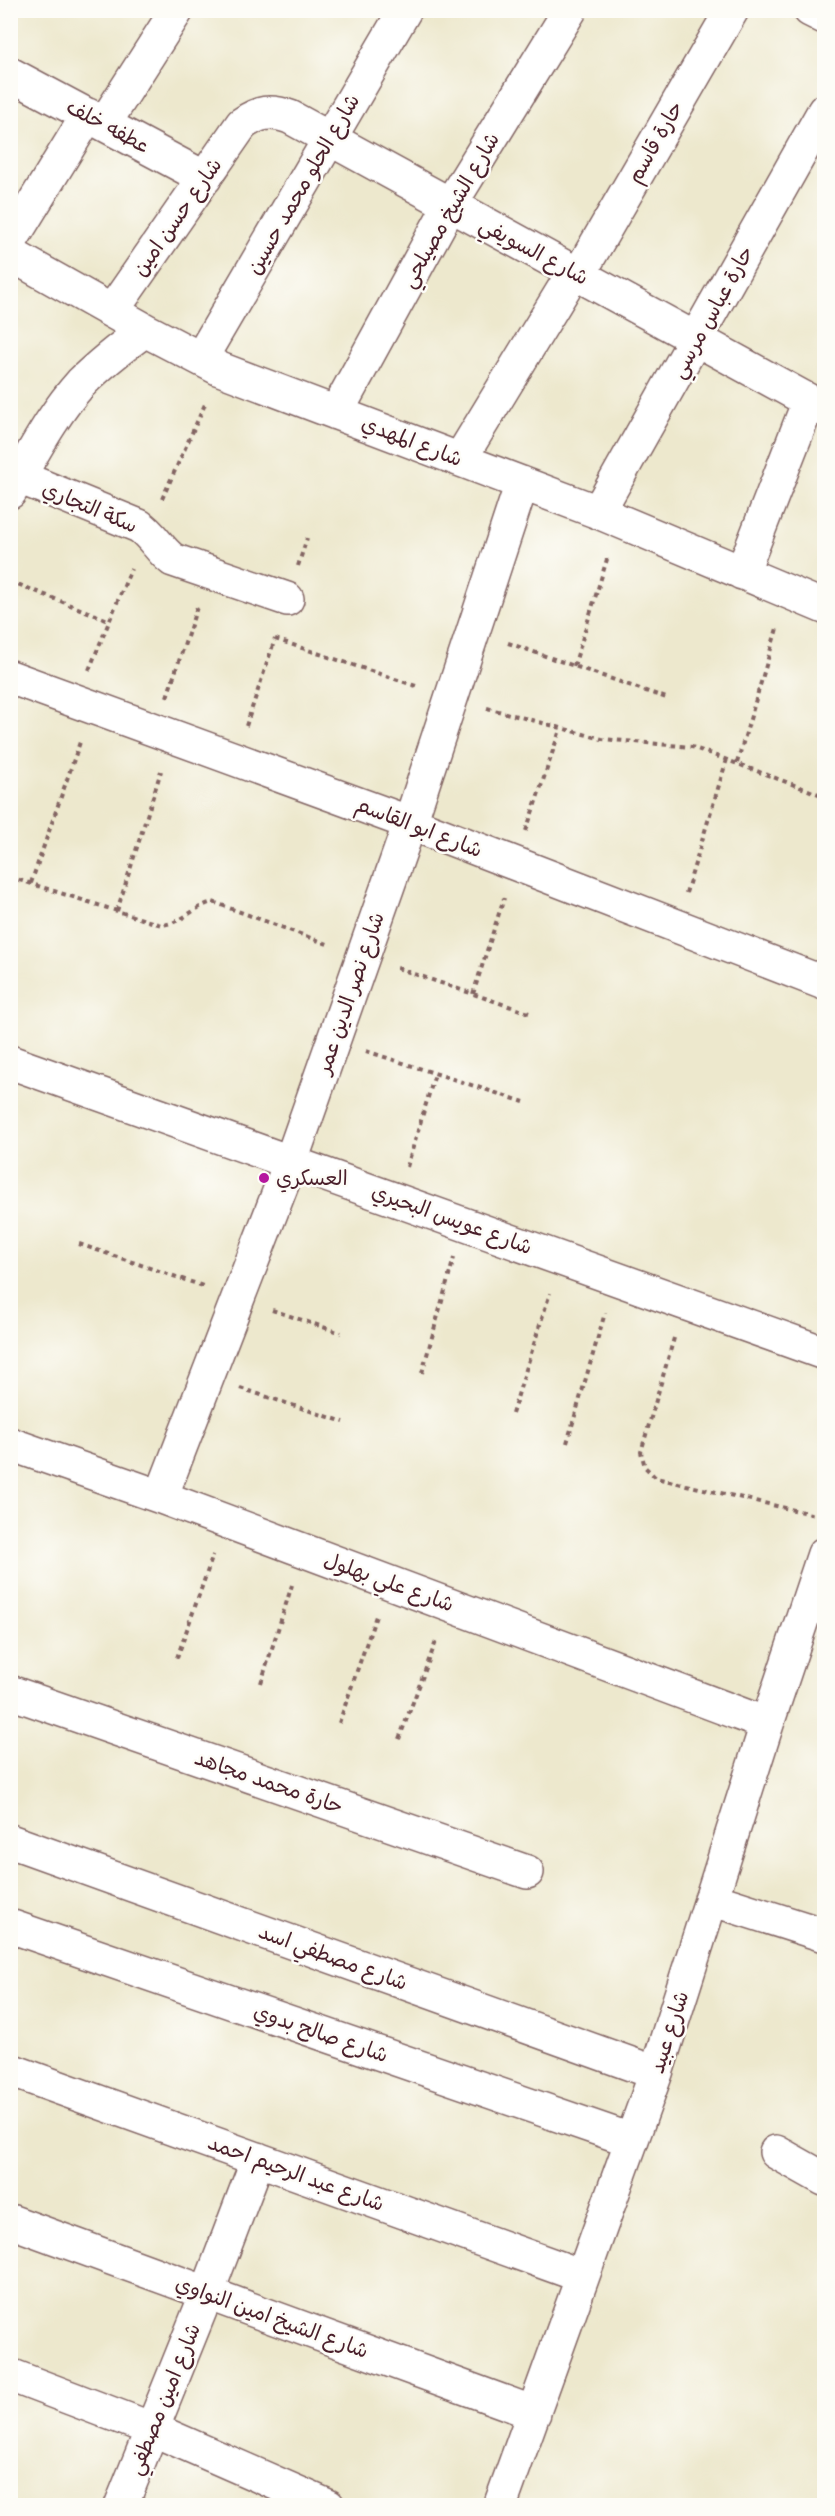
<svg xmlns="http://www.w3.org/2000/svg" width="835" height="2516" font-family="Caveat,'Playpen Sans Arabic',sans-serif">
	<rect width="100%" height="100%" fill="#fdfcf7"/>
	<filter id="ink" filterUnits="userSpaceOnUse"><feTurbulence type="fractalNoise" baseFrequency=".0167" numOctaves="2"/><feDisplacementMap in="SourceGraphic" scale="12" xChannelSelector="R" yChannelSelector="G"/><feConvolveMatrix kernelMatrix="1 2 1 2 8 2 1 2 1" color-interpolation-filters="sRGB"/></filter>
	<filter id="wash" filterUnits="userSpaceOnUse"><feTurbulence type="fractalNoise" baseFrequency=".008" numOctaves="4" result="noise"/><feDisplacementMap in="SourceGraphic" scale="24" xChannelSelector="R" yChannelSelector="G"/><feGaussianBlur stdDeviation="1.35" result="paint"/><feColorMatrix in="noise" values="0 0 0 0 0 0 0 0 0 0 0 0 0 0 0 0 0 1.4 0 .05"/><feComposite in="paint" operator="in"/></filter>
	<g filter="url(#wash)">
		<rect width="100%" height="100%" fill="#ede8cd"/>
	</g>
	<g filter="url(#ink)">
		<g fill="none" stroke-linecap="round" stroke-linejoin="round">
			<defs>
				<path id="minor" d="M810,10L824,17
					M10,74L205,178
					M104,124L177,10
					M10,242L88,115
					M10,254L145,330L220,369L598,512L824,607
					M579,274L732,10
					M112,311L242,124C259,112 270,110 290,117L824,409
					M201,358L405,10
					M336,413L450,205L570,10
					M460,459L574,272
					M19,477L139,526C153,535 159,550 173,560L287,599
					M10,492C32,455 52,415 81,383C101,363 123,346 145,330
					M598,512L824,111
					M742,573L809,401
					M10,677L410,823L824,983
					M10,1062L824,1353
					M10,1444L161,1497L767,1724
					M161,1497L291,1161L410,823L522,483
					M10,1692L527,1872
					M10,1841L656,2073
					M711,1899L824,1935
					M10,1926L631,2140
					M10,2070L582,2276
					M776,2152L824,2179
					M10,2221L534,2413
					M10,2375L152,2429L328,2506
					M121,2506L207,2293L258,2159
					M500,2506L656,2073L767,1724L824,1554"/>
			</defs>
			<use href="#minor" stroke="#836564" stroke-width="36"/>
			<path stroke="#836564" stroke-width="4" stroke-dasharray="4.5 4.5" stroke-linecap="butt" d="M162,499L206,402
				M298,566L307,538
				M10,581L108,620
				M275,639L419,687
				M508,643L669,699
				M574,666L608,556
				M89,670L131,569
				M167,697L198,604
				M487,708L602,739L692,747L824,796
				M246,726L275,639
				M737,763L778,625
				M822,795L824,786
				M526,831L560,730
				M10,877L161,925C184,923 192,907 213,902L330,945
				M31,883L80,742
				M686,893L727,759
				M117,911L161,771
				M397,968L529,1013
				M473,994L504,898
				M366,1051L524,1102
				M407,1167L435,1074
				M79,1244L206,1287
				M272,1310L341,1333
				M674,1338L641,1452L645,1467L656,1478L824,1517
				M422,1373L454,1258
				M240,1388L344,1422
				M512,1414L550,1293
				M567,1443L605,1313
				M177,1658L213,1555
				M261,1683L292,1585
				M339,1723L376,1616
				M399,1739L437,1639"/>
			<use href="#minor" stroke="#fff" stroke-width="33"/>
		</g>
	</g>
	<circle fill="#b5179e" stroke="#fdfcf7" stroke-width="2" cx="264" cy="1178" r="6"/>
	<g text-anchor="middle" dominant-baseline="central" stroke-width="5" stroke-linejoin="round" paint-order="stroke">
		<g font-size="21" fill="#4a1f2b" stroke="#fdfcf7">
			<text transform="translate(108 126) rotate(28)">عطفه خلف</text>
			<text transform="translate(655 142) rotate(-60)">حارة قاسم</text>
			<text transform="translate(303 184) rotate(-60)">شارع الحلو محمد حسين</text>
			<text transform="translate(450 210) rotate(-60)">شارع الشيخ مصيلحي</text>
			<text transform="translate(177 217) rotate(-55)">شارع حسن امين</text>
			<text transform="translate(534 251) rotate(28)">شارع السويفي</text>
			<text transform="translate(712 312) rotate(-61)">حارة عباس مرسي</text>
			<text transform="translate(412 441) rotate(21)">شارع المهدي</text>
			<text transform="translate(90 507) rotate(23)">سكة التجاري</text>
			<text transform="translate(419 827) rotate(21)">شارع ابو القاسم</text>
			<text transform="translate(350 993) rotate(-71)">شارع نصر الدين عمر</text>
			<text transform="translate(452 1219) rotate(20)">شارع عويس البحيري</text>
			<text transform="translate(389 1582) rotate(20)">شارع علي بهلول</text>
			<text transform="translate(269 1782) rotate(19)">حارة محمد مجاهد</text>
			<text transform="translate(333 1957) rotate(20)">شارع مصطفي اسد</text>
			<text transform="translate(669 2032) rotate(-72)">شارع عبيد</text>
			<text transform="translate(321 2033) rotate(19)">شارع صالح بدوي</text>
			<text transform="translate(296 2173) rotate(20)">شارع عبد الرحيم احمد</text>
			<text transform="translate(272 2317) rotate(20)">شارع الشيخ امين النواوي</text>
			<text transform="translate(164 2399) rotate(-68)">شارع امين مصطفي</text>
		</g>
		<g font-size="21" fill="#4a1f2b" stroke="#fdfcf7" text-anchor="start">
			<text x="276" y="1178">العسكري</text>
		</g>
	</g>
	<rect width="835" height="2516" fill="none" stroke="#fdfcf7" stroke-width="36"/>
</svg>
